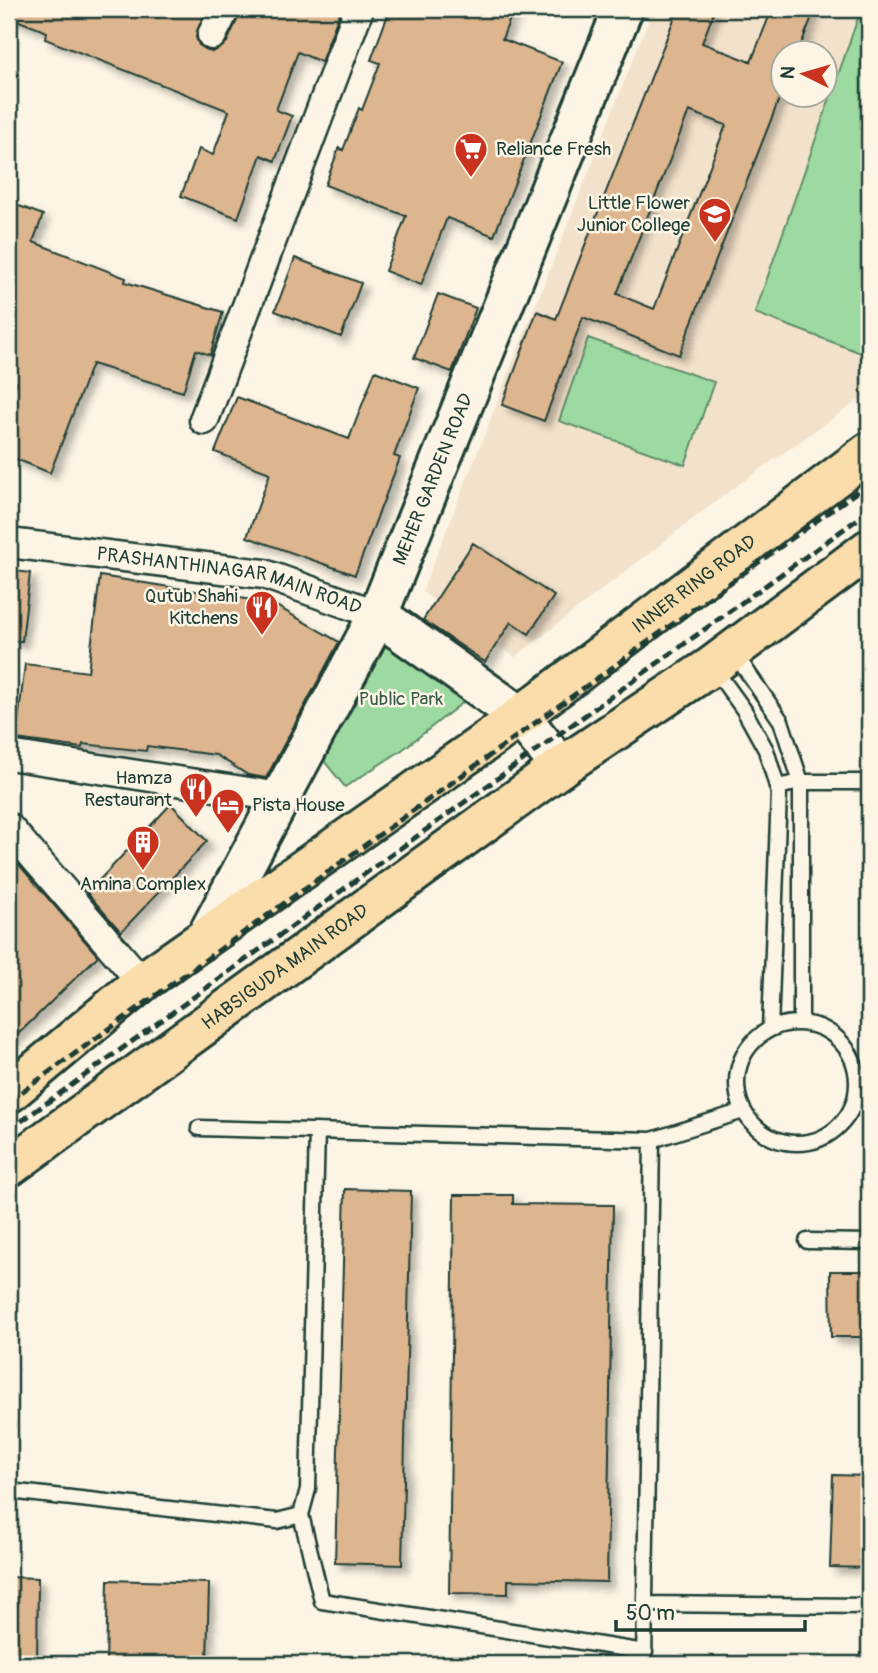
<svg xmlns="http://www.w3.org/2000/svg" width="878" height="1673" font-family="Pangolin,sans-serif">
	<defs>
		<filter id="shadow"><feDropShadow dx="6" dy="6" stdDeviation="3.5" flood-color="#0004"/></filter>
	</defs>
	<rect width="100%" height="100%" fill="#fcf5e5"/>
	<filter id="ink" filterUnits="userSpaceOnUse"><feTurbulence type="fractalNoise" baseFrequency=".0143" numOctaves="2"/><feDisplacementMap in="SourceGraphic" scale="14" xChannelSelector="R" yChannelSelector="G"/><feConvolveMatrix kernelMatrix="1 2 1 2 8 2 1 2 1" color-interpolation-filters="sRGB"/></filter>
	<g filter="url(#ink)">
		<path fill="#f3e2cb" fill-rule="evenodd" d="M653,9H869V393L728,492L515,657L422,592ZM784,52H826V94H784Z"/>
		<path fill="#9ddaa1" stroke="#5e8c6a" stroke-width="2" d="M859,15L869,19V356L755,313Z
			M588,338L714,382L685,465L559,421Z
			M389,633L459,689L462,703L402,750L345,787L324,761Z"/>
		<path fill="#ddb58e" stroke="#1f3d34" stroke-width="2" fill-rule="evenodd" filter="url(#shadow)" d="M9,9H207L196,37L199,45L212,52L227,42L242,9H341L321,62L298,52L276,110L292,116L275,161L261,155L238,218L181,196L199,149L213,155L229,111L45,39L47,32L9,17Z
			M390,9H514L502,39L562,62L494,236L447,218L421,285L385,271L406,216L325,185L339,148L343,150L359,108L362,110L380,63L371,60Z
			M678,9H715L702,43L751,62L772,9H815L798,52H783V89L679,355L583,317L544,421L502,405L537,311L556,319ZM689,111L726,125L654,309L617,294Z
			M9,202L43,215L33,242L126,278L125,282L223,312L210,355L196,350L183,392L92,364L50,473L9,456V402L17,382L9,381Z
			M295,258L361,283L341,337L275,311Z
			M438,294L476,308L452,372L414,358Z
			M375,371L419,388L394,456L400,458L355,575L247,537L270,473L215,452L237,397L349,439Z
			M473,543L554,596L529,634L511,622L485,662L423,620Z
			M9,570L30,573L22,641H9Z
			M100,576L271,603L339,642L266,778L248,775L216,755L147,746L146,751L83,744L82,748L16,739L25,664L88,672Z
			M171,804L207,841L121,932L87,893Z
			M9,853L98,956L9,1043Z
			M345,1189L411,1191L402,1565L335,1563Z
			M454,1195H513V1204L613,1205L607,1582L508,1580V1594L449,1593Z
			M830,1271H869V1337H831Z
			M833,1475L869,1476V1568L830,1567Z
			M9,1577L38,1578L37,1664H9Z
			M108,1580L209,1583L207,1664H106Z"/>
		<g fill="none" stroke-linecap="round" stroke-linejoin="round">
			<defs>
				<path id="lane" d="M733,651L781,721L801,782V1023
					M713,667L744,710L766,750L779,793L770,1029
					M777,787L801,782H869
					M737 1083a60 60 0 1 1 120 0a60 60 0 1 1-120 0Z
					M199,1128L652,1140L743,1111
					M807,1241L869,1242
					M9,1491L277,1521L301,1515L308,1489L317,1131
					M301,1515L322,1601L645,1652
					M645,1604L869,1606
					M644,1664L652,1140"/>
				<g id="street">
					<path d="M212,35L225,9"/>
					<path d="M204,420L359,9"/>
					<path id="s1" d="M9,543L264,574L378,615"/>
					<path d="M9,755L280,797"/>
					<path d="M9,828L142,982"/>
				</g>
				<g id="secondary">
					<path d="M378,615L520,716L561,767"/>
					<path id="s2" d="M208,934L378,615L623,9"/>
				</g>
				<g id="primary">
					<path id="s3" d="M9,1093L142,982L495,735L869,452"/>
					<path id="s4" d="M9,1167L561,767L712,666L869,549"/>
				</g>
			</defs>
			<use href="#lane" stroke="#1f3d34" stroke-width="19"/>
			<use href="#street" stroke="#1f3d34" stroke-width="33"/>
			<use href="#secondary" stroke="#1f3d34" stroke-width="44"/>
			<use href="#primary" stroke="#1f3d34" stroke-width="44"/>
			<use href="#lane" stroke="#fcf5e5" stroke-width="14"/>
			<use href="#street" stroke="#fcf5e5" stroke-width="28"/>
			<use href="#secondary" stroke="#fcf5e5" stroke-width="38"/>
			<use href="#primary" stroke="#faddab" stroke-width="38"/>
			<path stroke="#1f3d34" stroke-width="5" stroke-dasharray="10 5" stroke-linecap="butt" d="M9,1101L869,483
				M9,1130L869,511"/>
		</g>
	</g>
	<defs>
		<symbol id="supermarket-pin" viewBox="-11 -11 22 30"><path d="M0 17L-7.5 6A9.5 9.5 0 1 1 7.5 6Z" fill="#c8321e" stroke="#fcf5e5"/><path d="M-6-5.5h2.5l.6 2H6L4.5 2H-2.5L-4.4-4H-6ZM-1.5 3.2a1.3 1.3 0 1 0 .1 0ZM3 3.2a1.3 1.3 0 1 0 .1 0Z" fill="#fff"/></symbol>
		<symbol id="university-pin" viewBox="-11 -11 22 30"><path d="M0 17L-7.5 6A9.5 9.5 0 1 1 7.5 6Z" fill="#c8321e" stroke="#fcf5e5"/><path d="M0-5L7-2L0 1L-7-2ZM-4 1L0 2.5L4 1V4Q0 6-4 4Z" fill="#fff"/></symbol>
		<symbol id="restaurant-pin" viewBox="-11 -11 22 30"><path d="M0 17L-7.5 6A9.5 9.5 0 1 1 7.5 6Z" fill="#c8321e" stroke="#fcf5e5"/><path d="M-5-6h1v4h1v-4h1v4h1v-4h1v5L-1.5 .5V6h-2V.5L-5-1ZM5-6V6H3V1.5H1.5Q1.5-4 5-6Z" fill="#fff"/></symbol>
		<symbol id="hotel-pin" viewBox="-11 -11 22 30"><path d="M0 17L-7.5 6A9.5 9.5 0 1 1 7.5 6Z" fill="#c8321e" stroke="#fcf5e5"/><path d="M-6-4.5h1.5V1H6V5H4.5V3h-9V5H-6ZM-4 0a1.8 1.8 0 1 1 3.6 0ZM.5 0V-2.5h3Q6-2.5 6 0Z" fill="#fff"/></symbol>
		<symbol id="building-pin" viewBox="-11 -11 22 30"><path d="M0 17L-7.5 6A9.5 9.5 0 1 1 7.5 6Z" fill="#c8321e" stroke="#fcf5e5"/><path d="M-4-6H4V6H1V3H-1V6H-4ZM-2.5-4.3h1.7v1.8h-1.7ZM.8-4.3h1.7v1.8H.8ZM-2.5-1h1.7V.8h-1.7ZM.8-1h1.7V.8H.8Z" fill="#fff"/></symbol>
	</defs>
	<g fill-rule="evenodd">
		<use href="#supermarket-pin" x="452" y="130" width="38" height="52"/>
		<use href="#university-pin" x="696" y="195" width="38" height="52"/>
		<use href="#restaurant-pin" x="243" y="588" width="38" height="52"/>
		<use href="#restaurant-pin" x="177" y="770" width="38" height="52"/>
		<use href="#hotel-pin" x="209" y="786" width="38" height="52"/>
		<use href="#building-pin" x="124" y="823" width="38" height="52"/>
	</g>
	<g text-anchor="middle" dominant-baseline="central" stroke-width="5" stroke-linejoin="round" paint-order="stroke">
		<g font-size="19" fill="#1f3d34" stroke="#fcf5e5" text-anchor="end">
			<text x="496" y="149" text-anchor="start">Reliance Fresh</text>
			<text x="690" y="203">Little Flower<tspan x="690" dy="22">Junior College</tspan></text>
			<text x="238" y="596">Qutub Shahi<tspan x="238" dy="22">Kitchens</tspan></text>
			<text x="172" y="778">Hamza<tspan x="172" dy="22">Restaurant</tspan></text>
			<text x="252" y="805" text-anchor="start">Pista House</text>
			<text x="143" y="884" text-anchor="middle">Amina Complex</text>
		</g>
		<g font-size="19" fill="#1f3d34" stroke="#fcf5e5">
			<text stroke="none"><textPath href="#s2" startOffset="508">MEHER GARDEN ROAD</textPath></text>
			<text stroke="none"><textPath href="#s1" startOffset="224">PRASHANTHINAGAR MAIN ROAD</textPath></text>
			<text stroke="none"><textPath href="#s3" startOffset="854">INNER RING ROAD</textPath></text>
			<text stroke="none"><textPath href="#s4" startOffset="341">HABSIGUDA MAIN ROAD</textPath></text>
		</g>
		<g font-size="19" fill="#385c4a" stroke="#fcf5e5">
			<text x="401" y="699">Public Park</text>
		</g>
	</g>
	<rect width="878" height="1673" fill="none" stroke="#fcf5e5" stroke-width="35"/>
	<rect x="18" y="18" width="843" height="1638" fill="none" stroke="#1f3d34" stroke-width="2.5" filter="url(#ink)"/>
	<g transform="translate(804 74) rotate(275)"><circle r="33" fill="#fcf5e5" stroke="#a4ab9e" stroke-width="2"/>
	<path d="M0-5L12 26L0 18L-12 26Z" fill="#c8321e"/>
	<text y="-10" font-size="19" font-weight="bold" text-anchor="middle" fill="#1f3d34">N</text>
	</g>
	<path d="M616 1620v10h189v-10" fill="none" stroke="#1f3d34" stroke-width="3.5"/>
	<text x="626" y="1620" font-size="21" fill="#1f3d34" stroke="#fcf5e5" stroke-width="5" paint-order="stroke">50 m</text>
</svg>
